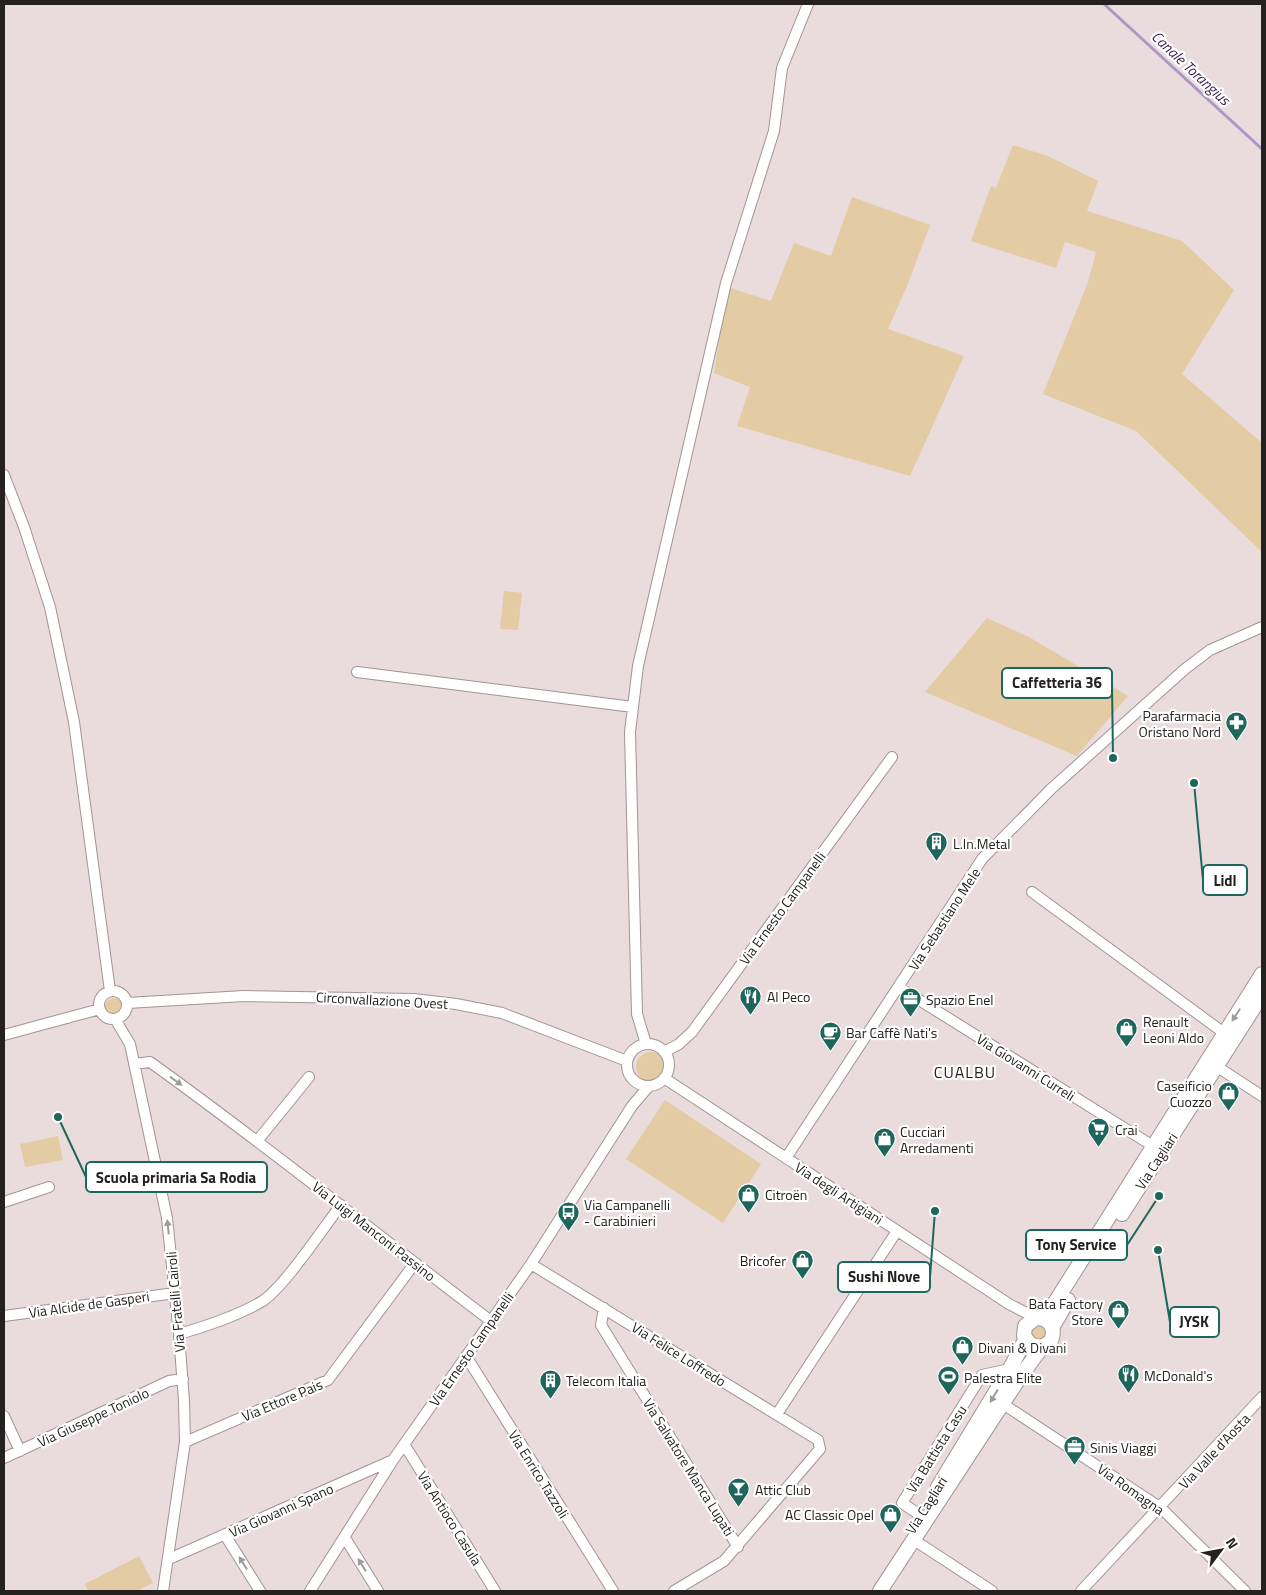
<svg xmlns="http://www.w3.org/2000/svg" width="1266" height="1595" font-family="'Titillium Web',sans-serif">
	<rect width="100%" height="100%" fill="#eadbdc"/>
	<path fill="#e3cba3" d="M1013,145L1048,156L1098,181L1087,211L1182,241L1234,290L1182,374L1262,443V552L1136,431L1043,394L1088,282L1096,252L1065,242L1056,268L971,241L991,186L996,188Z
		M852,197L930,225L907,286L888,329L964,356L910,476L737,426L750,387L714,373L727,287L771,301L794,243L831,256Z
		M504,591L522,593L518,630L500,629Z
		M987,618L1029,637L1128,696L1077,756L925,692Z
		M105 1007a9 9 0 1 1 18 0a9 9 0 1 1-18 0Z
		M636 1067a15 15 0 1 1 30 0a15 15 0 1 1-30 0Z
		M665,1100L761,1164L723,1223L626,1159Z
		M58,1136L63,1160L25,1167L20,1144Z
		M1041,1322L1049,1334L1038,1344L1027,1333Z
		M139,1556L153,1583L137,1591H88L85,1584Z"/>
	<g fill="none" stroke-linecap="round" stroke-linejoin="round">
		<path stroke="#ab96c5" stroke-width="3" d="M1104,4L1262,149"/>
		<defs>
			<path id="minor" d="M4,475L24,527L50,607L74,722L110,991
				M357,672L633,707
				M1032,892L1224,1033
				M900,988L1153,1146
				M99 1005a14 14 0 1 1 28 0a14 14 0 1 1-28 0Z
				M127,1003L244,996L414,999L456,1004L502,1013L627,1061
				M115,1019L130,1044L167,1218L179,1334L184,1401L185,1442L163,1591
				M4,1035L100,1009
				M646,1044L637,1014L630,732L638,666L726,283L774,131L782,68L808,4
				M627 1065a21 21 0 1 1 42 0a21 21 0 1 1-42 0Z
				M664,1052L679,1044L692,1032L892,757
				M134,1064L150,1062C266,1145 377,1235 491,1321
				M1216,1066L1262,1096
				M664,1078L1009,1304L1036,1318
				M258,1140L309,1077
				M786,1158L982,859L1051,789L1185,669L1210,650L1262,627
				M4,1202L49,1187
				M531,1264L818,1440L820,1449L724,1561L674,1591
				M604,1308L601,1325L738,1547
				M4,1316L175,1293
				M179,1334C207,1326 235,1317 261,1302C283,1289 323,1228 341,1205
				M466,1356L613,1591
				M1003,1404L1161,1508L1245,1591
				M777,1414L897,1231
				M4,1416L20,1451
				M185,1442L328,1380L415,1263
				M404,1444L495,1591
				M4,1458L169,1381L183,1379
				M920,1515L902,1503L982,1375L1010,1369
				M225,1535L260,1591
				M345,1538L378,1591
				M914,1540L992,1591
				M169,1559L393,1460
				M310,1591L393,1460L531,1264L632,1106L649,1086
				M1081,1591L1262,1397"/>
			<path id="major" d="M1122,1214L1262,995
				M1041,1318L1049,1312L1262,974
				M1052,1328L1068,1300
				M938,1487L1012,1365L1025,1340
				M880,1591L1020,1377L1042,1347L1051,1341C1056,1328 1050,1318 1036,1318L1025,1326L1024,1336L1031,1345L1042,1347"/>
		</defs>
		<use href="#minor" stroke="#a19495" stroke-width="12"/>
		<use href="#major" stroke="#a19495" stroke-width="16"/>
		<use href="#minor" stroke="#fff" stroke-width="10"/>
		<use href="#major" stroke="#fff" stroke-width="14"/>
	</g>
	<defs><path id="oneway-solid" d="M-6-.8H1V-3.2L6.5 0L1 3.2V.8H-6Z" transform="scale(1.25)"/></defs>
	<g fill="#9d9b9b">
		<use href="#oneway-solid" transform="translate(1236 1015) rotate(123)"/>
		<use href="#oneway-solid" transform="translate(176 1081) rotate(36)"/>
		<use href="#oneway-solid" transform="translate(168 1227) rotate(-96)"/>
		<use href="#oneway-solid" transform="translate(994 1396) rotate(121)"/>
		<use href="#oneway-solid" transform="translate(243 1563) rotate(-122)"/>
		<use href="#oneway-solid" transform="translate(362 1565) rotate(-122)"/>
	</g>
	<defs>
		<symbol id="pharmacy-pin" viewBox="-11 -11 22 30"><path d="M0 17L-7.5 6A9.5 9.5 0 1 1 7.5 6Z" fill="#1d665b" stroke="#fff"/><path d="M-2-6h4v4h4v4h-4v4h-4v-4h-4v-4h4Z" fill="#fff"/></symbol>
		<symbol id="building-pin" viewBox="-11 -11 22 30"><path d="M0 17L-7.5 6A9.5 9.5 0 1 1 7.5 6Z" fill="#1d665b" stroke="#fff"/><path d="M-4-6H4V6H1V3H-1V6H-4ZM-2.5-4.3h1.7v1.8h-1.7ZM.8-4.3h1.7v1.8H.8ZM-2.5-1h1.7V.8h-1.7ZM.8-1h1.7V.8H.8Z" fill="#fff"/></symbol>
		<symbol id="restaurant-pin" viewBox="-11 -11 22 30"><path d="M0 17L-7.5 6A9.5 9.5 0 1 1 7.5 6Z" fill="#1d665b" stroke="#fff"/><path d="M-5-6h1v4h1v-4h1v4h1v-4h1v5L-1.5 .5V6h-2V.5L-5-1ZM5-6V6H3V1.5H1.5Q1.5-4 5-6Z" fill="#fff"/></symbol>
		<symbol id="office-pin" viewBox="-11 -11 22 30"><path d="M0 17L-7.5 6A9.5 9.5 0 1 1 7.5 6Z" fill="#1d665b" stroke="#fff"/><path d="M-6-3h4V-5.5h4V-3h4V5H-6ZM-1-4.5V-3h2v-1.5ZM-6 0V1H6V0Z" fill="#fff"/></symbol>
		<symbol id="shop-pin" viewBox="-11 -11 22 30"><path d="M0 17L-7.5 6A9.5 9.5 0 1 1 7.5 6Z" fill="#1d665b" stroke="#fff"/><path d="M-5-2.5h2.3a2.7 3.5 0 0 1 5.4 0H5L5.5 6h-11ZM-1.5-2.5h3a1.5 2.3 0 0 0-3 0Z" fill="#fff"/></symbol>
		<symbol id="cafe-pin" viewBox="-11 -11 22 30"><path d="M0 17L-7.5 6A9.5 9.5 0 1 1 7.5 6Z" fill="#1d665b" stroke="#fff"/><path d="M-5.5-4.5H6V0H3Q3 3.5 0 3.5H-2.5Q-5.5 3.5-5.5 0ZM3-3.2v2h1.7v-2ZM-6 4.5H4V6H-6Z" fill="#fff"/></symbol>
		<symbol id="supermarket-pin" viewBox="-11 -11 22 30"><path d="M0 17L-7.5 6A9.5 9.5 0 1 1 7.5 6Z" fill="#1d665b" stroke="#fff"/><path d="M-6-5.5h2.5l.6 2H6L4.5 2H-2.5L-4.4-4H-6ZM-1.5 3.2a1.3 1.3 0 1 0 .1 0ZM3 3.2a1.3 1.3 0 1 0 .1 0Z" fill="#fff"/></symbol>
		<symbol id="bus-pin" viewBox="-11 -11 22 30"><path d="M0 17L-7.5 6A9.5 9.5 0 1 1 7.5 6Z" fill="#1d665b" stroke="#fff"/><path d="M-5-6H5V4H4V6H2V4H-2V6H-4V4H-5ZM-3.5-4V0h7V-4ZM-3.5 1.2v1.5H-2V1.2ZM2 1.2v1.5H3.5V1.2Z" fill="#fff"/></symbol>
		<symbol id="stadium-pin" viewBox="-11 -11 22 30"><path d="M0 17L-7.5 6A9.5 9.5 0 1 1 7.5 6Z" fill="#1d665b" stroke="#fff"/><path d="M0-5a6.5 5 0 1 0 0 10a6.5 5 0 1 0 0-10ZM-3.5-1.8h7v3.6h-7Z" fill="#fff"/></symbol>
		<symbol id="bar-pin" viewBox="-11 -11 22 30"><path d="M0 17L-7.5 6A9.5 9.5 0 1 1 7.5 6Z" fill="#1d665b" stroke="#fff"/><path d="M-6-5H6L.8 .8V4.5H3.5V6h-7V4.5H-.8V.8Z" fill="#fff"/></symbol>
	</defs>
	<g fill-rule="evenodd">
		<use href="#pharmacy-pin" x="1224" y="710" width="25" height="34"/>
		<use href="#building-pin" x="924" y="830" width="25" height="34"/>
		<use href="#restaurant-pin" x="738" y="984" width="25" height="34"/>
		<use href="#office-pin" x="898" y="986" width="25" height="34"/>
		<use href="#shop-pin" x="1114" y="1016" width="25" height="34"/>
		<use href="#cafe-pin" x="818" y="1020" width="25" height="34"/>
		<use href="#shop-pin" x="1216" y="1080" width="25" height="34"/>
		<use href="#supermarket-pin" x="1086" y="1116" width="25" height="34"/>
		<use href="#shop-pin" x="872" y="1126" width="25" height="34"/>
		<use href="#shop-pin" x="736" y="1182" width="25" height="34"/>
		<use href="#bus-pin" x="556" y="1200" width="25" height="34"/>
		<use href="#shop-pin" x="790" y="1248" width="25" height="34"/>
		<use href="#shop-pin" x="1106" y="1298" width="25" height="34"/>
		<use href="#shop-pin" x="950" y="1334" width="25" height="34"/>
		<use href="#restaurant-pin" x="1116" y="1362" width="25" height="34"/>
		<use href="#stadium-pin" x="936" y="1364" width="25" height="34"/>
		<use href="#building-pin" x="538" y="1368" width="25" height="34"/>
		<use href="#office-pin" x="1062" y="1434" width="25" height="34"/>
		<use href="#bar-pin" x="726" y="1476" width="25" height="34"/>
		<use href="#shop-pin" x="878" y="1502" width="25" height="34"/>
	</g>
	<g text-anchor="middle" dominant-baseline="central" stroke-width="4.5" stroke-linejoin="round" paint-order="stroke">
		<g font-size="14" fill="#262121" stroke="#fff" text-anchor="start">
			<text x="1221" y="715" text-anchor="end">Parafarmacia<tspan x="1221" dy="16">Oristano Nord</tspan></text>
			<text x="953" y="843">L.In.Metal</text>
			<text x="767" y="996">Al Peco</text>
			<text x="926" y="999">Spazio Enel</text>
			<text x="1143" y="1021">Renault<tspan x="1143" dy="16">Leoni Aldo</tspan></text>
			<text x="846" y="1032">Bar Caffè Nati's</text>
			<text x="1212" y="1085" text-anchor="end">Caseificio<tspan x="1212" dy="16">Cuozzo</tspan></text>
			<text x="1115" y="1129">Crai</text>
			<text x="900" y="1131">Cucciari<tspan x="900" dy="16">Arredamenti</tspan></text>
			<text x="765" y="1194">Citroën</text>
			<text x="584" y="1204">Via Campanelli<tspan x="584" dy="16">- Carabinieri</tspan></text>
			<text x="786" y="1260" text-anchor="end">Bricofer</text>
			<text x="1103" y="1303" text-anchor="end">Bata Factory<tspan x="1103" dy="16">Store</tspan></text>
			<text x="978" y="1347">Divani &amp; Divani</text>
			<text x="1144" y="1375">McDonald's</text>
			<text x="964" y="1377">Palestra Elite</text>
			<text x="566" y="1380">Telecom Italia</text>
			<text x="1090" y="1447">Sinis Viaggi</text>
			<text x="755" y="1489">Attic Club</text>
			<text x="874" y="1514" text-anchor="end">AC Classic Opel</text>
		</g>
		<g font-size="14" fill="#262121" stroke="#fff">
			<text transform="translate(782 908) rotate(-54)">Via Ernesto Campanelli</text>
			<text transform="translate(944 919) rotate(-57)">Via Sebastiano Mele</text>
			<text transform="translate(382 1000) rotate(3)">Circonvallazione Ovest</text>
			<text transform="translate(1026 1067) rotate(32)">Via Giovanni Curreli</text>
			<text transform="translate(1156 1161) rotate(-57)">Via Cagliari</text>
			<text transform="translate(839 1193) rotate(33)">Via degli Artigiani</text>
			<text transform="translate(374 1231) rotate(38)">Via Luigi Manconi Passino</text>
			<text transform="translate(175 1302) rotate(-95)">Via Fratelli Cairoli</text>
			<text transform="translate(89 1304) rotate(-8)">Via Alcide de Gasperi</text>
			<text transform="translate(471 1349) rotate(-55)">Via Ernesto Campanelli</text>
			<text transform="translate(679 1354) rotate(32)">Via Felice Loffredo</text>
			<text transform="translate(282 1400) rotate(-23)">Via Ettore Pais</text>
			<text transform="translate(93 1417) rotate(-25)">Via Giuseppe Toniolo</text>
			<text transform="translate(936 1449) rotate(-58)">Via Battista Casu</text>
			<text transform="translate(1214 1451) rotate(-47)">Via Valle d'Aosta</text>
			<text transform="translate(689 1467) rotate(58)">Via Salvatore Manca Lupati</text>
			<text transform="translate(539 1474) rotate(58)">Via Enrico Tazzoli</text>
			<text transform="translate(1131 1489) rotate(35)">Via Romagna</text>
			<text transform="translate(926 1505) rotate(-58)">Via Cagliari</text>
			<text transform="translate(281 1510) rotate(-24)">Via Giovanni Spano</text>
			<text transform="translate(450 1518) rotate(58)">Via Antioco Casula</text>
		</g>
		<g font-size="15" font-style="italic" fill="#361951" stroke="#fff">
			<text transform="translate(1191 68) rotate(43)">Canale Torangius</text>
		</g>
		<g font-size="16" letter-spacing="1" fill="#262121" stroke="#fff">
			<text x="965" y="1072">CUALBU</text>
		</g>
	</g>
	<path fill="none" stroke="#1d665b" stroke-width="2" d="M1113 758L1112 683M1194 783L1203 880M58 1117L86 1177M1159 1196L1127 1245M935 1211L930 1277M1158 1250L1170 1322"/>
	<g fill="#1d665b" stroke="#fff" stroke-width="2">
		<circle cx="1113" cy="758" r="5"/>
		<circle cx="1194" cy="783" r="5"/>
		<circle cx="58" cy="1117" r="5"/>
		<circle cx="1159" cy="1196" r="5"/>
		<circle cx="935" cy="1211" r="5"/>
		<circle cx="1158" cy="1250" r="5"/>
	</g>
	<g fill="#fff" stroke="#1d665b" stroke-width="2">
		<rect x="1002" y="668" width="110" height="30" rx="5"/>
		<rect x="1203" y="865" width="44" height="30" rx="5"/>
		<rect x="86" y="1162" width="181" height="30" rx="5"/>
		<rect x="1026" y="1230" width="101" height="30" rx="5"/>
		<rect x="838" y="1262" width="92" height="30" rx="5"/>
		<rect x="1170" y="1307" width="49" height="30" rx="5"/>
	</g>
	<g font-size="15" text-anchor="middle" font-weight="bold" fill="#262121">
		<text x="1057" y="688">Caffetteria 36</text>
		<text x="1225" y="886">Lidl</text>
		<text x="176" y="1183">Scuola primaria Sa Rodia</text>
		<text x="1076" y="1250">Tony Service</text>
		<text x="884" y="1282">Sushi Nove</text>
		<text x="1194" y="1327">JYSK</text>
	</g>
	<rect width="1266" height="1595" fill="none" stroke="#262121" stroke-width="10"/>
	<g transform="translate(1221 1550) rotate(58)" stroke="#ffffff" stroke-width="4" paint-order="stroke">
	<path d="M0-4L9 19L0 12L-9 19Z" fill="#262121"/>
	<text y="-8" font-size="14" font-weight="bold" text-anchor="middle" fill="#262121">N</text>
	</g>
</svg>
